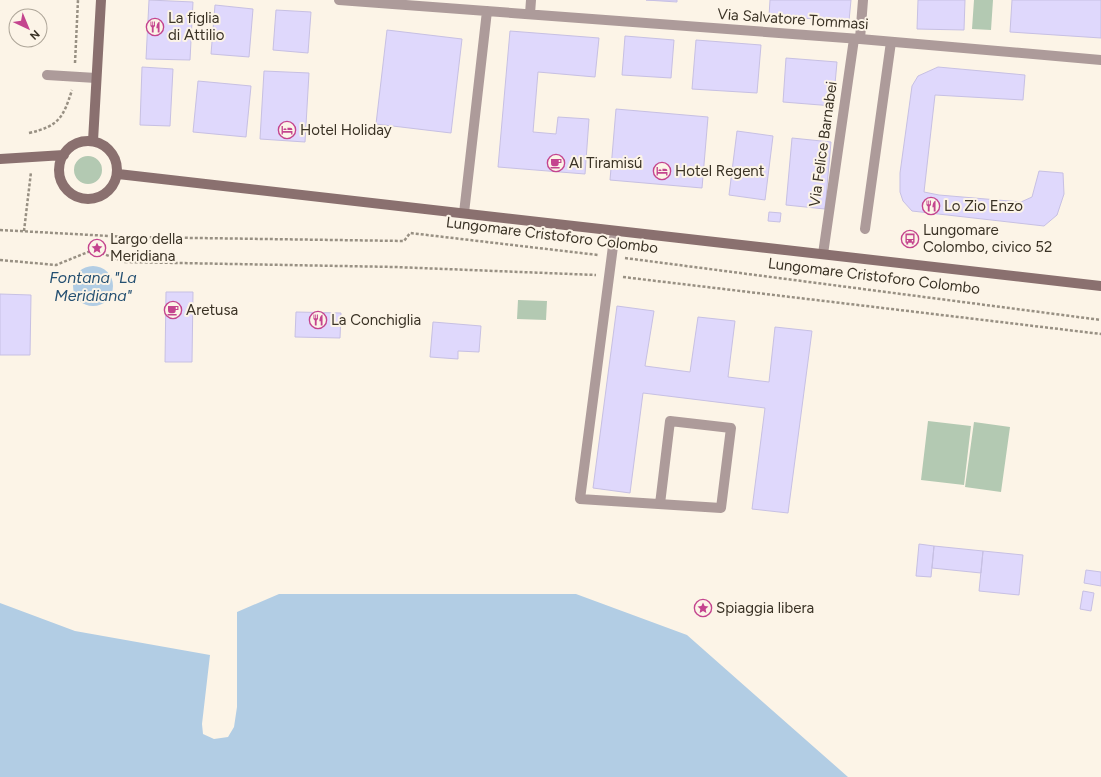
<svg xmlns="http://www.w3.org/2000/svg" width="1101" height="777" font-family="Figtree,sans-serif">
	<rect width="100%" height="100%" fill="#fcf4e7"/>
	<path fill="#b3c9b2" d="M974,0H993L991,30L972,29Z
		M74 170a14 14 0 1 1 28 0a14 14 0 1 1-28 0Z
		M518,300L547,301L546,320L517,319Z
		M928,421L971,426L964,485L921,480Z
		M974,422L1010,427L1001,492L965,487Z"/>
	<path fill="#b2cde4" d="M73 286a20 20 0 1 1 40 0a20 20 0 1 1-40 0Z
		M279,594H576L687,635L848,777H0V603L75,631L210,655L202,724L203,734L214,739L228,737L234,727L237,707V612Z"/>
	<path fill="#dfd8fc" stroke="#c7c0e3" d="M149,0L193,2L190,60L146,59Z
		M646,0H677V2Z
		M770,0H851L849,21L769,16Z
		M918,0H965L964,30L917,29Z
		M1012,0H1101V38L1010,32Z
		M215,5L253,9L249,57L211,54Z
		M276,10L311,12L308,53L273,50Z
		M387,30L462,39L451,133L376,124Z
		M510,31L599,38L595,77L538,72L533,132L556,134L558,117L589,119L585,174L498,167Z
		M625,36L674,40L671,78L622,75Z
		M696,40L761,45L757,93L692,89Z
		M786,58L837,62L833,106L783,102Z
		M142,67L173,69L170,126L140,125Z
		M938,67L1025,75L1023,100L935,95L924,192L939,195L1021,202L1032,197L1039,171L1063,173L1064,194L1057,215L1044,226L912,211L903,201L900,192V173L912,86L918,76Z
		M264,71L309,73L305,142L260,139Z
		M198,81L251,86L246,137L193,132Z
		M616,109L708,117L702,188L610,180Z
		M737,131L773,136L765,200L729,195Z
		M792,138L831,142L825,209L786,205Z
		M769,212L781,213L780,222L768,221Z
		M166,292H193L192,362H165Z
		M0,294L31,295L30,355H0Z
		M617,306L654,311L645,366L690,372L698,317L735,321L728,377L769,382L775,327L812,331L788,513L752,509L765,408L643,393L630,493L593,488Z
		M296,312L341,313L340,338L295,337Z
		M433,322L481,326L479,352L458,351V359L430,357Z
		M919,544L934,546L931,577L916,576Z
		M934,546L983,551L981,573L932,568Z
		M983,551L1023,555L1019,595L979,591Z
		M1086,570L1101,572V586L1084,583Z
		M1083,591L1094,593L1091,611L1080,609Z"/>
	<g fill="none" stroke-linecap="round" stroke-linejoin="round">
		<path stroke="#989083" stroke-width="2.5" stroke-dasharray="3 2" stroke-linecap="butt" d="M75,63L78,0
			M29,133C59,126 63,118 72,90
			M0,230L128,237L404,241L410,233L598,255
			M24,231L31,172
			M625,258L1101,320
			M0,260L56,265L93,250L125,262L395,267L596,275
			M623,277L1101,334"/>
		<path stroke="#ad9b9a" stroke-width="10" d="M47,75L96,78
			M865,229L891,42
			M615,231L580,499L721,508L731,428L670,421L660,504"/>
		<path stroke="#ad9b9a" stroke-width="10" d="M339,0L860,39L1101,60
			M530,14L531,0
			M860,39L863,0
			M464,213L487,11
			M823,254L854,39"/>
		<path stroke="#8a706f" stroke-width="10" d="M59 170a29 29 0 1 1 58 0a29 29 0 1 1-58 0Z
			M93,141L101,0
			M0,159L64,155
			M118,174L1101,286"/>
	</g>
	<defs>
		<symbol id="restaurant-ring" viewBox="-11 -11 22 22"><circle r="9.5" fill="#fcf4e7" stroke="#c4448e" stroke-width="1.5"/><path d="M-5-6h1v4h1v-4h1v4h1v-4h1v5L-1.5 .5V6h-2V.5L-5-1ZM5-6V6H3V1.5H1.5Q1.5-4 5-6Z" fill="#c4448e"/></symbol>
		<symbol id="hotel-ring" viewBox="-11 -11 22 22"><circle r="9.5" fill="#fcf4e7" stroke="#c4448e" stroke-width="1.5"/><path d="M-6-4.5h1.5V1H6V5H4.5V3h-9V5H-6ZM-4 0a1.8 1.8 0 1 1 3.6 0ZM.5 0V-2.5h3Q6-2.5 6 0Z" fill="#c4448e"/></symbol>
		<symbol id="cafe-ring" viewBox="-11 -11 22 22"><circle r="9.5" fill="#fcf4e7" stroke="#c4448e" stroke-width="1.5"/><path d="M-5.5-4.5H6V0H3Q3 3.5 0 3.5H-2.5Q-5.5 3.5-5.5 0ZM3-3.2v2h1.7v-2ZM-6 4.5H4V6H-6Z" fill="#c4448e"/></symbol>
		<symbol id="bus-ring" viewBox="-11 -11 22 22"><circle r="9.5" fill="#fcf4e7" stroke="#c4448e" stroke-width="1.5"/><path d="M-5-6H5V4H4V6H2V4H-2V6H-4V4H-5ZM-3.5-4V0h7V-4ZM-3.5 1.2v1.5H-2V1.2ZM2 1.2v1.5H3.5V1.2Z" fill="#c4448e"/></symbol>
		<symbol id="sight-ring" viewBox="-11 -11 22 22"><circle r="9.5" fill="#fcf4e7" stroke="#c4448e" stroke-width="1.5"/><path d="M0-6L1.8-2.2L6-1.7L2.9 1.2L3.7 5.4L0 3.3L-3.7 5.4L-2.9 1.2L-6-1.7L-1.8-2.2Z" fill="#c4448e"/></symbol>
	</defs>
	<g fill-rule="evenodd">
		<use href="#restaurant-ring" x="145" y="17" width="20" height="20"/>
		<use href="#hotel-ring" x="277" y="120" width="20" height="20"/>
		<use href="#cafe-ring" x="546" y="153" width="20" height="20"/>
		<use href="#hotel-ring" x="652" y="161" width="20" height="20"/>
		<use href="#restaurant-ring" x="921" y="196" width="20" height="20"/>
		<use href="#bus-ring" x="900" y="229" width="20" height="20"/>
		<use href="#sight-ring" x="87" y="238" width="20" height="20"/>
		<use href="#cafe-ring" x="163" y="300" width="20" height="20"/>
		<use href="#restaurant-ring" x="308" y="310" width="20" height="20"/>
		<use href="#sight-ring" x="693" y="598" width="20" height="20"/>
	</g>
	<g text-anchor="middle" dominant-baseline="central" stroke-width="4" stroke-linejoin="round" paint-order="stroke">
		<g font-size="15" fill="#3a3225" stroke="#fcf4e7" text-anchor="start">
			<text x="168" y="18">La figlia<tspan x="168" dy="17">di Attilio</tspan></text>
			<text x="300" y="130">Hotel Holiday</text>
			<text x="569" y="163">Al Tiramisú</text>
			<text x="675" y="171">Hotel Regent</text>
			<text x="944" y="206">Lo Zio Enzo</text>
			<text x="923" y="230">Lungomare<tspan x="923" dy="17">Colombo, civico 52</tspan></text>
			<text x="110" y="239">Largo della<tspan x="110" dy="17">Meridiana</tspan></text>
			<text x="186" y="310">Aretusa</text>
			<text x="331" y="320">La Conchiglia</text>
			<text x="716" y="608">Spiaggia libera</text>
		</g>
		<g font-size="15" fill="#3a3225" stroke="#fcf4e7">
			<text transform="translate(793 19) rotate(4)">Via Salvatore Tommasi</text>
			<text transform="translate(823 144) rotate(-82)">Via Felice Barnabei</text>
			<text transform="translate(552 235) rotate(7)">Lungomare Cristoforo Colombo</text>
			<text transform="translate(874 276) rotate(7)">Lungomare Cristoforo Colombo</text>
		</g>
		<g font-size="16" font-style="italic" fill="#255072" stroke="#fcf4e7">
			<text x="93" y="277">Fontana "La<tspan x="93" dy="18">Meridiana"</tspan></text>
		</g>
	</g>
	<g transform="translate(28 28) rotate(136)"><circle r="19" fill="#fcf4e7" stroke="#aea699"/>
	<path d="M0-3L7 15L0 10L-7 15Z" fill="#c4448e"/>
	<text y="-6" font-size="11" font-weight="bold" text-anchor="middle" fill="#3a3225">N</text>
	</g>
</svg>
